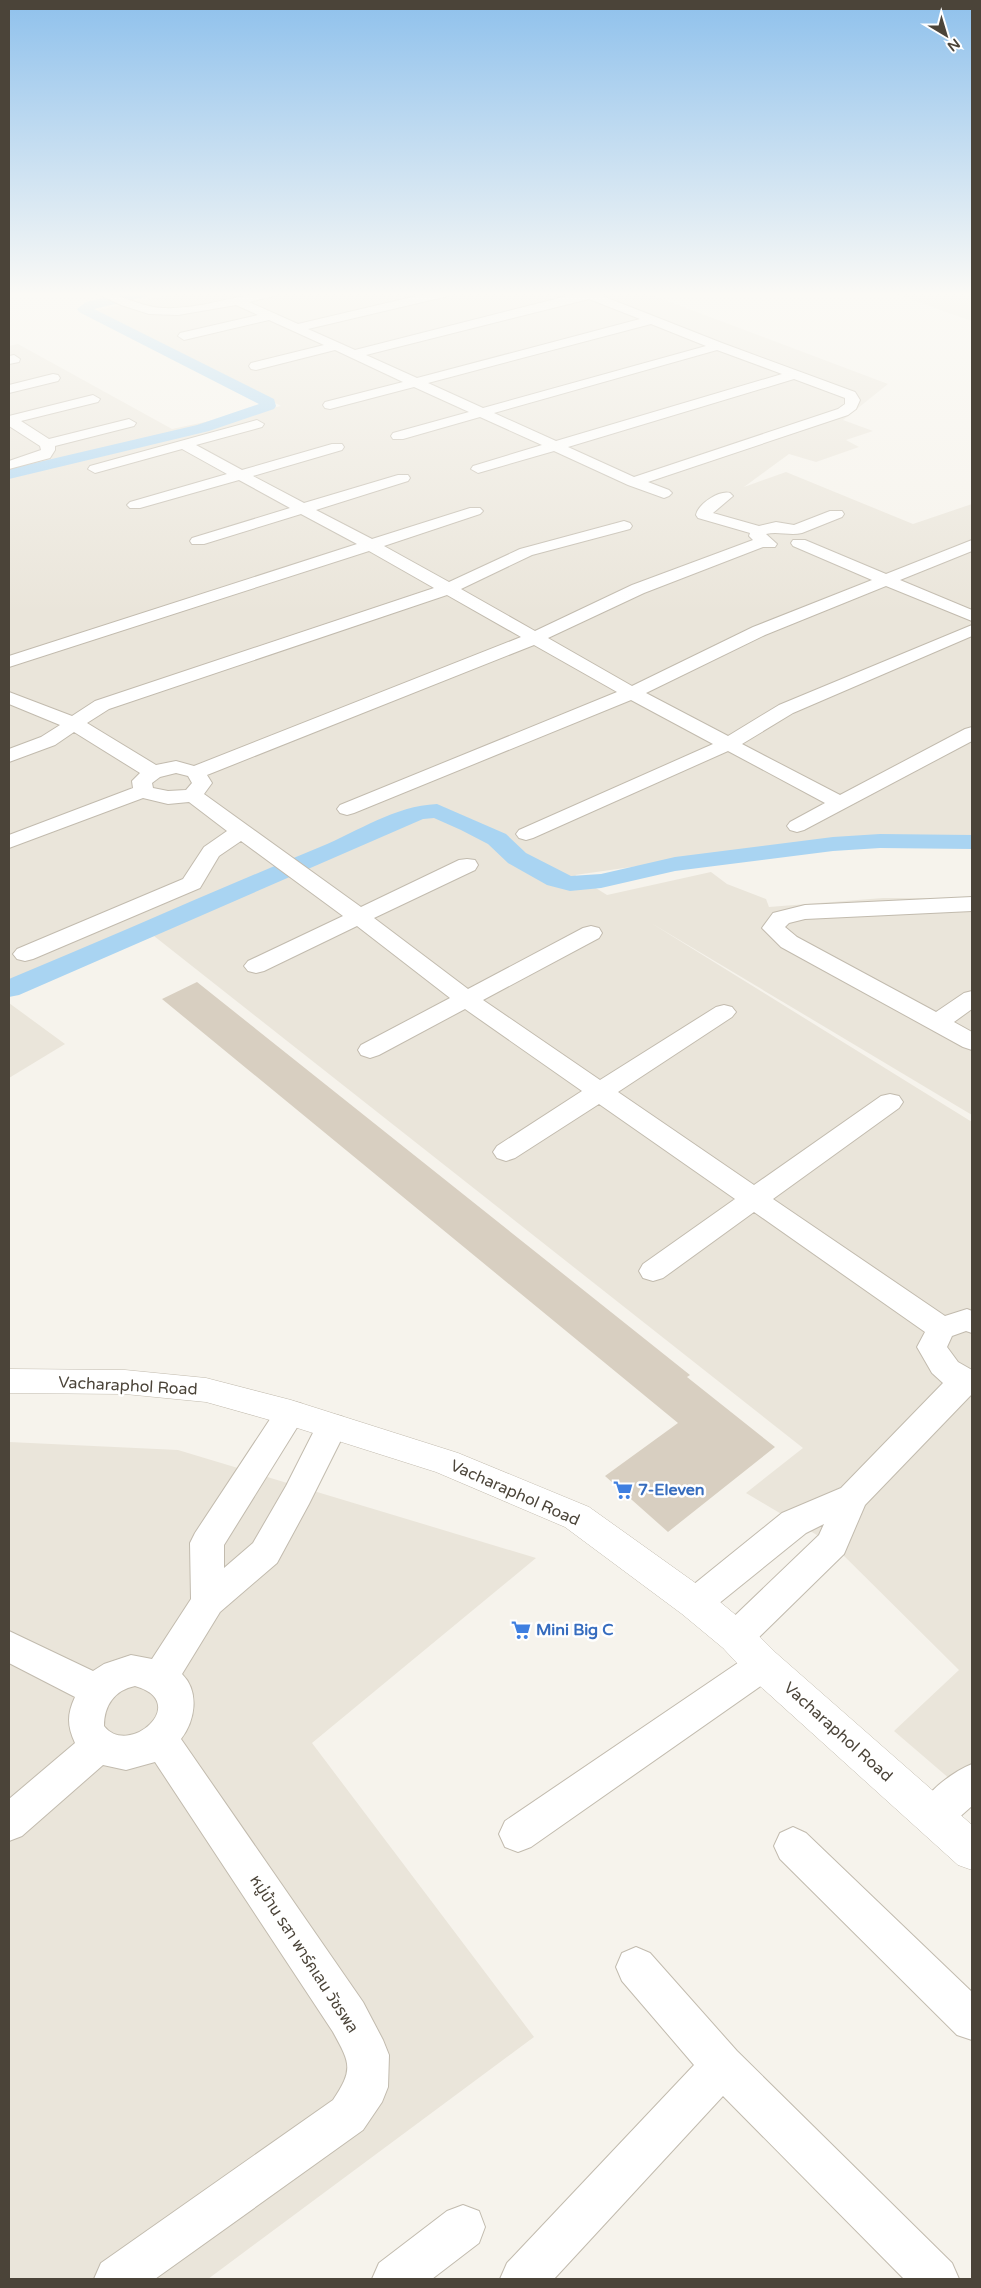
<svg xmlns="http://www.w3.org/2000/svg" width="981" height="2288" font-family="'Varela Round','Noto Sans Thai',sans-serif">
	<rect width="100%" height="100%" fill="#f6f3ec"/>
	<path fill="#eae5da" d="M177,293H646L888,384L843,420L873,431L846,440L859,447L816,462L789,454L744,487L786,472L913,524L972,504V840L844,837L575,875L607,895L711,872L727,884L766,899L769,907L883,898H972V1115L651,923L972,1122V1798L894,1731L959,1670L832,1544L746,1493L803,1448L154,936L9,993V346L18,344L172,429L281,406L94,311Z
		M893,293H972V321L960,317Z
		M9,1003L65,1044L9,1078Z
		M9,1442L178,1450L536,1558L312,1743L534,2037L208,2279H9Z"/>
	<g fill="none" stroke-linecap="round" stroke-linejoin="round">
		<path fill="#a9d4f2" fill-rule="evenodd" d="M126,293H150L148,296L94,309L274,399L276,406L274,409L209,431L9,479V469L197,425L259,404L79,312L77,309L86,302Z
			M437,804L506,834L526,853L571,876L601,874L675,857L833,837L880,834L972,835V849L880,848L833,851L675,871L601,888L570,891L547,885L508,863L488,844L461,830L434,818L423,819L19,995L9,997V979C113,936 216,890 320,847C359,831 394,806 437,804Z"/>
	</g>
	<path fill="#d8cfc1" d="M197,982L690,1375L687,1377L775,1447L668,1532L605,1476L678,1423L162,999Z"/>
	<g fill="none" stroke-linecap="round" stroke-linejoin="round">
		<defs>
			<path id="minor" d="M96,293C119,292 139,307 163,308C202,310 237,293 276,293L274,296L249,302L298,324L429,293H450L448,296L308,329L355,350L579,293H595L722,343L855,392L860,400L856,409L848,415L648,482L669,490L672,493L669,496L664,498L628,485L554,451L478,473L471,469L473,466L542,445L480,417L403,439H393L391,436L393,433L469,412L414,387L330,409L325,408L323,405L325,402L403,382L335,350L256,370L251,369L249,366L251,363L324,345L269,320L184,340L178,336L180,333L258,315L236,305L178,315L149,314L121,305ZM589,299L640,319L417,378L366,355ZM651,324L706,346L483,408L428,383ZM717,350L782,374L556,441L494,413ZM794,379L845,398V404L838,409L634,477L568,447Z
				M14,355L20,359L19,362L9,364V356Z
				M53,374L58,375L60,378L58,381L9,393V385Z
				M93,395L100,399L98,402L21,421L49,439L129,419L136,423L134,426L55,446V450L50,458L9,469V461L41,450L40,446L9,426V416Z
				M257,420L264,424L262,427L196,445L242,470L332,444H342L344,447L342,450L253,476L304,503L398,475H408L410,478L408,481L316,510L372,539L470,508H480L483,511L480,514L384,546L449,582L520,549L624,521L630,523L632,526L630,529L532,555L461,589L535,631L632,585L753,540L749,536L750,533L698,518L696,515C698,504 719,490 730,493L733,496L713,513L759,526L776,522L794,525L830,511H842L844,514L842,517L802,533C790,536 778,531 766,534L777,544L775,547H763L644,593L548,638L632,686L753,627L872,580L793,546L791,543L793,540H805L886,574L972,540V551L900,580L972,610V621L886,586L765,635L646,693L728,736L779,705L972,625V636L793,713L742,744L840,795L965,729L972,727V741L804,830L797,832L790,830L787,826L790,822L825,803L728,751L533,838L526,840L519,838L516,834L519,830L713,744L631,700L354,813L347,815L340,813L337,809L340,805L617,692L534,645L207,775L212,783L204,794L361,907L459,860L467,859L475,860L478,865L475,870L374,918L468,989L583,928L591,926L599,928L602,933L599,938L483,1000L600,1080L716,1007L724,1005L732,1007L736,1012L732,1017L618,1092L754,1185L881,1096L890,1094L899,1096L903,1102L899,1108L773,1199L945,1316L967,1309L972,1311V1333L966,1331L952,1336L947,1347L958,1362L972,1370V1394L865,1505L844,1554L748,1648L736,1652L724,1648L719,1637L724,1626L819,1535L824,1524L806,1533L707,1613L695,1618L683,1613L678,1603L683,1593L782,1513L841,1488L943,1383L932,1373L917,1347L925,1332L754,1212L663,1278L653,1281L643,1278L639,1271L643,1264L735,1199L599,1104L515,1158L506,1161L497,1158L493,1152L497,1146L582,1091L465,1009L379,1055L370,1058L361,1055L358,1050L361,1045L450,998L357,926L264,971L256,973L248,971L244,966L248,961L343,916L241,841L219,856L200,888L33,959L25,961L17,959L13,954L17,949L183,879L204,847L227,831L189,802L168,804L143,798L9,848V835L133,788L132,781L140,773L74,732L55,745L9,762V749L41,737L60,725L9,704V692L72,716L95,701L434,588L369,551L9,667V656L357,544L301,514L204,544H192L190,541L192,538L290,508L239,480L140,508H130L127,505L130,502L227,474L182,449L95,473L88,469L90,466ZM447,595L521,637L194,766L176,761L156,765L87,723L109,709ZM176,773L188,776L192,783L186,790L168,791L153,788L152,783L160,777Z
				M972,897V911L805,919L789,923L785,927L797,937L936,1012L964,993L972,991V1009L954,1022L972,1032V1050L963,1047L781,947L762,928L773,913L805,905Z
				M291,1401L302,1404L306,1413L224,1545V1568L253,1543L286,1486L321,1417L332,1414L343,1417L348,1426L309,1504L277,1563L220,1612L182,1674C200,1692 195,1721 181,1739L363,2002L383,2040L389,2055L388,2087L382,2102L363,2130L155,2279H94L101,2263L333,2100C354,2069 350,2063 333,2032L155,1762L126,1770L103,1765L22,1836L9,1841V1799L75,1743C67,1726 67,1714 75,1697L9,1663V1631L93,1671L104,1664L131,1655L152,1659L191,1599L190,1543L195,1533L280,1404ZM135,1686C192,1702 129,1758 104,1726C104,1705 115,1690 135,1686Z
				M763,1649L775,1654L781,1665L775,1676L531,1847L518,1852L505,1847L499,1834L505,1821L751,1654Z
				M972,1764V1806L946,1829L933,1834L920,1829L914,1816C924,1794 950,1773 972,1764Z
				M793,1827L806,1833L972,1992V2040L957,2035L780,1859L774,1846L780,1833Z
				M636,1947L650,1953L737,2051L952,2263L959,2279H904L723,2096L554,2279H500L507,2263L694,2065L622,1981L616,1967L622,1953Z
				M463,2205L479,2211L485,2227L479,2243L432,2279H372L379,2263L447,2211Z"/>
			<path id="tertiary" d="M9,1369L125,1370L206,1378L291,1400L458,1453L589,1507L708,1592L749,1626L776,1653L972,1825V1870L958,1865L750,1677L723,1648L682,1614L565,1527L436,1472L291,1426L206,1402L125,1394L9,1393Z"/>
		</defs>
		<use href="#minor" stroke="#c2bbae" stroke-width="2"/>
		<use href="#tertiary" stroke="#c2bbae" stroke-width="1"/>
		<use href="#minor" fill="#fff" fill-rule="evenodd"/>
		<use href="#tertiary" fill="#fff" fill-rule="evenodd"/>
	</g>
	<linearGradient id="sky" x2="0" y2="1"><stop stop-color="#8fc1ec"/><stop offset="0.48" stop-color="#fbfaf6"/><stop offset="1" stop-color="#fbfaf6" stop-opacity="0"/></linearGradient>
	<rect width="981" height="613" fill="url(#sky)"/>
	<defs>
		<symbol id="supermarket-bare" viewBox="-9 -9 18 18"><path d="M-6-5.5h2.5l.6 2H6L4.5 2H-2.5L-4.4-4H-6ZM-1.5 3.2a1.3 1.3 0 1 0 .1 0ZM3 3.2a1.3 1.3 0 1 0 .1 0Z" fill="#3f7fe0" stroke="#fff" stroke-width="2.5" paint-order="stroke"/></symbol>
	</defs>
	<g fill-rule="evenodd">
		<use href="#supermarket-bare" x="609" y="1476" width="28" height="28"/>
		<use href="#supermarket-bare" x="507" y="1616" width="28" height="28"/>
	</g>
	<g text-anchor="middle" dominant-baseline="central" stroke-width="5" stroke-linejoin="round" paint-order="stroke">
		<g font-size="16" fill="#4b4439" stroke="#fff">
			<text transform="translate(128 1386) rotate(3)">Vacharaphol Road</text>
			<text transform="translate(515 1493) rotate(24)">Vacharaphol Road</text>
			<text transform="translate(838 1732) rotate(42)">Vacharaphol Road</text>
			<text transform="translate(304 1954) rotate(57)">หมู่บ้าน รสา พาร์คเลน วัชรพล</text>
		</g>
		<g font-size="16" font-weight="bold" fill="#366cbe" stroke="#fff" text-anchor="start">
			<text x="638" y="1490">7-Eleven</text>
			<text x="536" y="1630">Mini Big C</text>
		</g>
	</g>
	<rect width="981" height="2288" fill="none" stroke="#4b4439" stroke-width="20"/>
	<g transform="translate(946 35) rotate(142)" stroke="#ffffff" stroke-width="4" paint-order="stroke">
	<path d="M0-4L9 19L0 12L-9 19Z" fill="#4b4439"/>
	<text y="-8" font-size="14" font-weight="bold" text-anchor="middle" fill="#4b4439">N</text>
	</g>
</svg>
